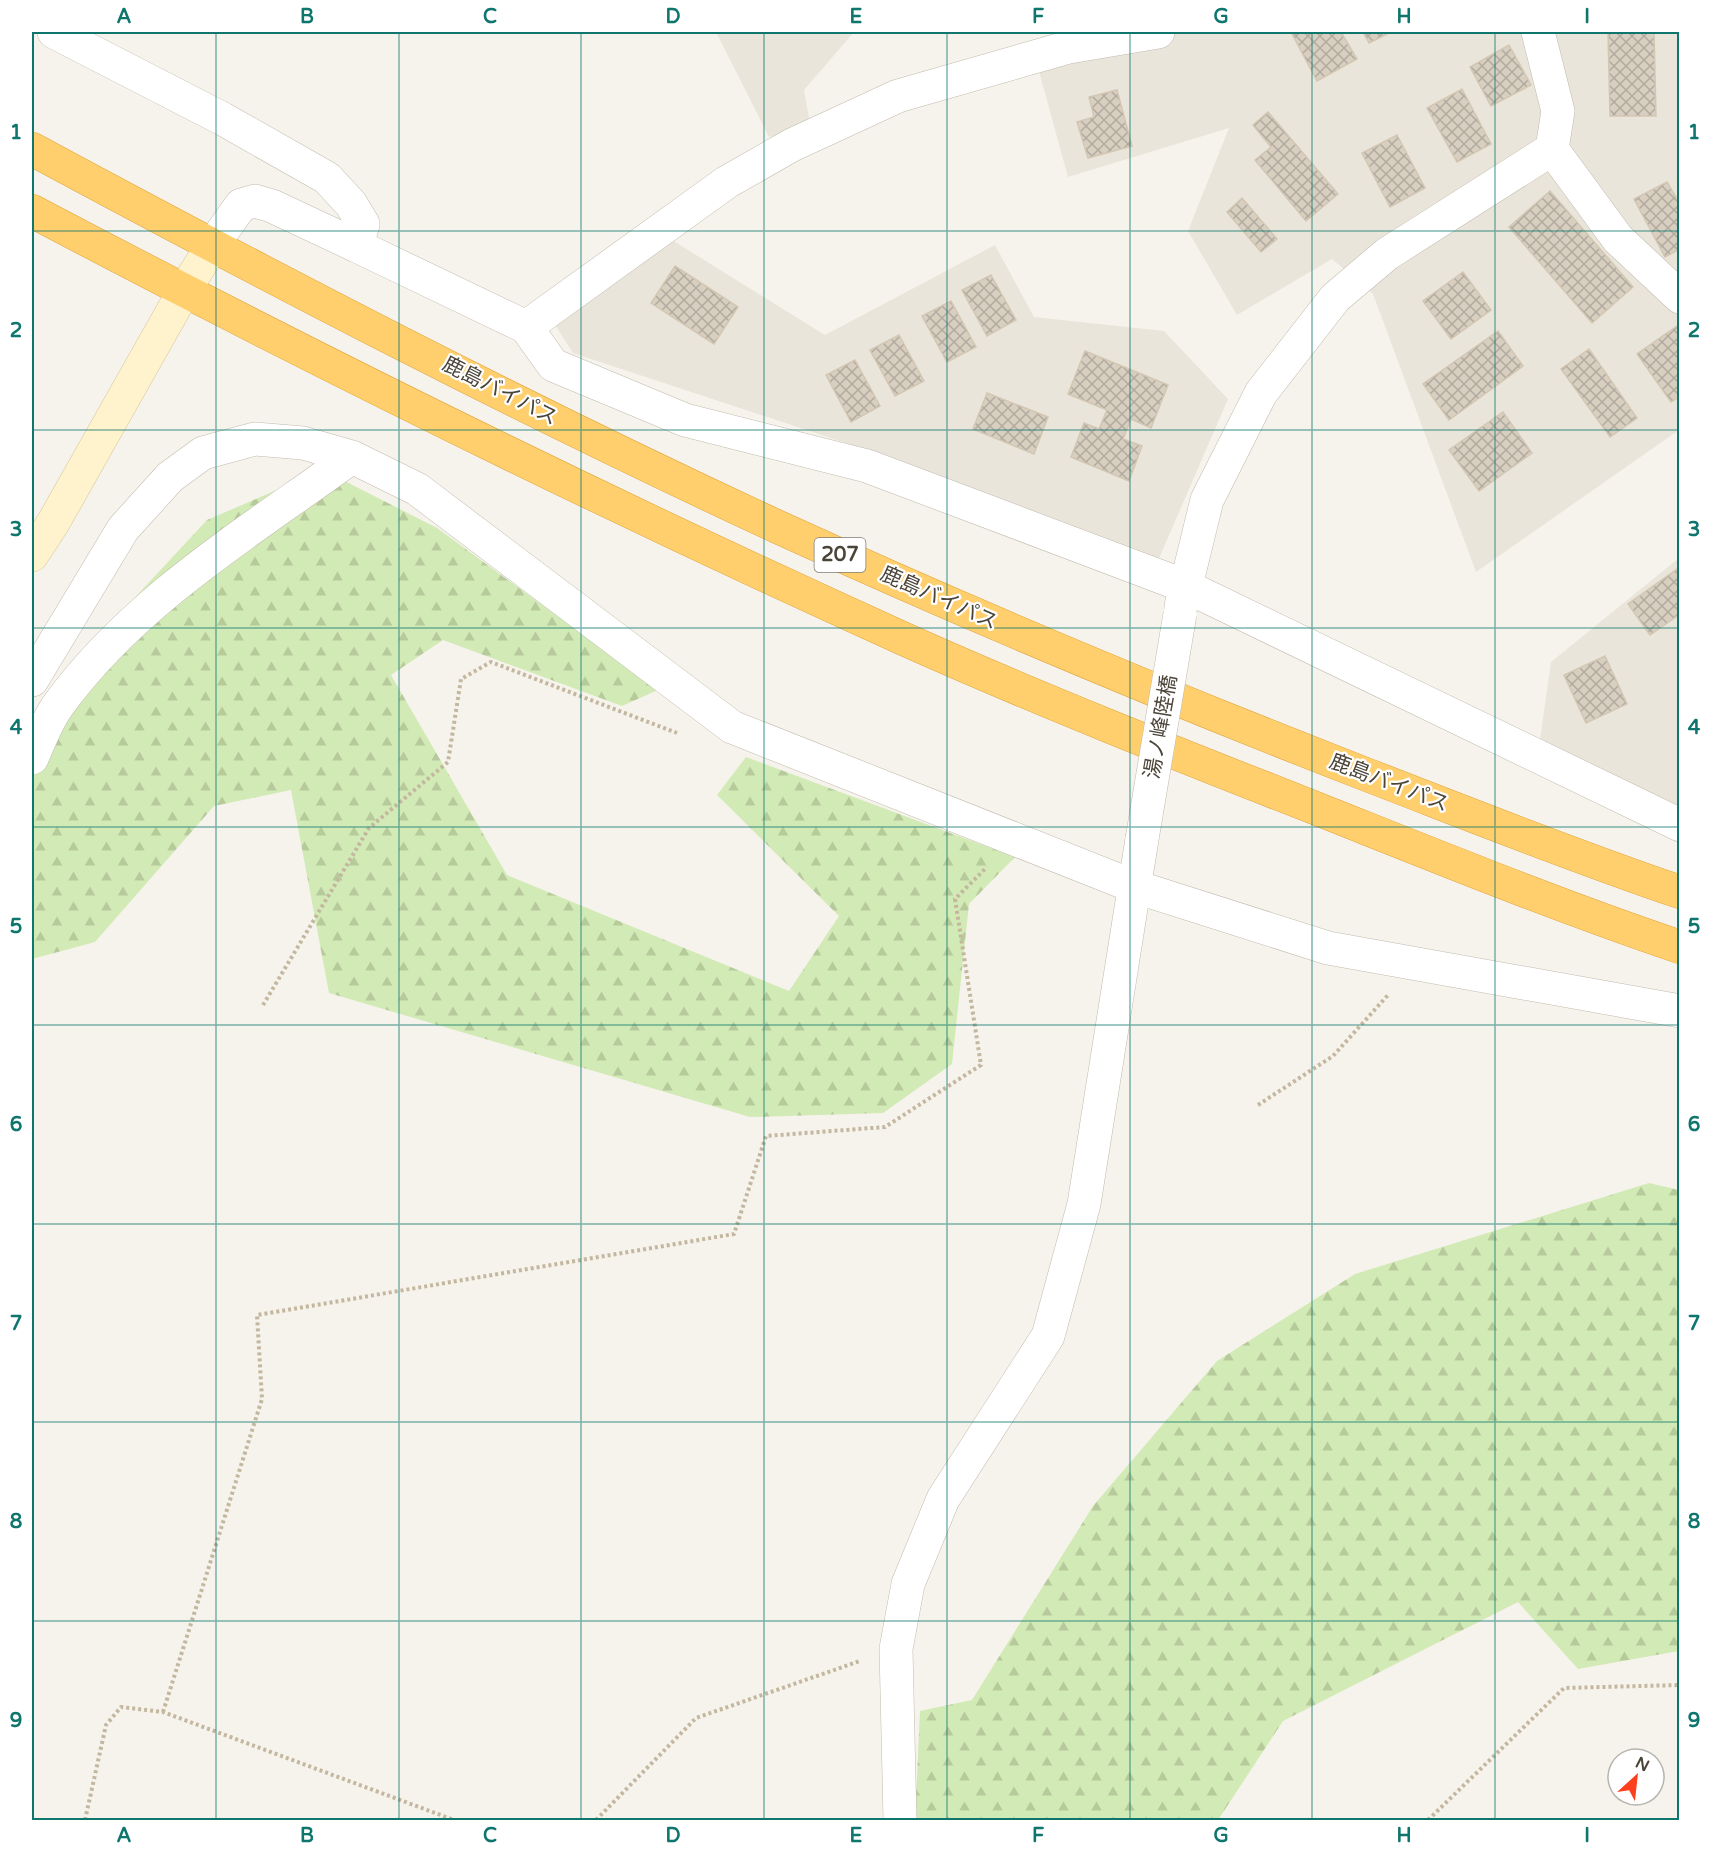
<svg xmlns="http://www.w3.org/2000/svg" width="1711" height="1852" font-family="'Varela Round','Noto Sans JP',sans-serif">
	<defs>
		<pattern id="forest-firs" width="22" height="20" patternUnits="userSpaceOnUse" patternTransform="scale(1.5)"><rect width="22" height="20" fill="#d2eab5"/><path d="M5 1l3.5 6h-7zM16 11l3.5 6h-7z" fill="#b6ca9c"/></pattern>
		<pattern id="building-cross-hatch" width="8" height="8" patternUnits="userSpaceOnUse" patternTransform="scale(1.5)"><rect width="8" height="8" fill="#d8cfc1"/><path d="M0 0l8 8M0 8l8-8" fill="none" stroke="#b1aa9e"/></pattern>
	</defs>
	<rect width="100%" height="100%" fill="#f6f3ec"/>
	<path fill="#eae5da" d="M716,32H854L804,90L811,129L769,137Z
		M1099,32H1679V430L1476,572L1373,294L1332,259L1237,315L1188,231L1229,128L1068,177L1032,46Z
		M643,222L825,335L995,245L1034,317L1164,331L1228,399L1157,563L861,448L573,353L541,303Z
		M1679,558V807L1540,740L1551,662Z"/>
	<path fill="url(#forest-firs)" d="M323,470L437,528L658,690L622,706L443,640L391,675L507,875L789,991L839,916L717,795L746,757L1015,857L969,904L952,1064L883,1113L750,1117L329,993L291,790L214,806L95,942L32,959V739L62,676L207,520Z
		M1649,1183L1679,1190V1651L1578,1669L1518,1602L1283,1721L1218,1820H915L920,1711L972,1700L1093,1506L1217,1361L1355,1274Z"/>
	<path fill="url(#building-cross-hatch)" stroke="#d3c7b4" stroke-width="1.5" d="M1297,32H1341L1357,59L1317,81L1292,34Z
		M1363,32H1391L1369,43Z
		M1608,32H1654L1656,116H1610Z
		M1509,45L1531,85L1491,106L1470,67Z
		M1462,89L1491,144L1457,162L1427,108Z
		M1117,90L1132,146L1088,158L1077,122L1094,117L1089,97Z
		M1268,112L1338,194L1306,221L1255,160L1271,147L1253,125Z
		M1397,135L1425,188L1390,207L1362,153Z
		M1667,182L1680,204V249L1665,257L1634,199Z
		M1550,191L1633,287L1592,323L1509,227Z
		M1242,198L1277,239L1261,252L1227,212Z
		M675,266L738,307L714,344L651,303Z
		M1463,272L1491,310L1451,339L1423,301Z
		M991,275L1016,320L987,336L962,290Z
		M951,301L976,347L947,362L922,316Z
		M1680,324V396L1671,402L1637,354Z
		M1498,331L1523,366L1449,420L1423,384Z
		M899,335L924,381L895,396L870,350Z
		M1589,349L1637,418L1610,437L1561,369Z
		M1085,351L1168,385L1151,428L1131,419L1123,439L1142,446L1129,481L1071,457L1084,423L1099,429L1107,410L1068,394Z
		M855,360L880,406L851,422L826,375Z
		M987,393L1048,417L1034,454L973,429Z
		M1503,412L1532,453L1479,491L1449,450Z
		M1680,567V614L1650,635L1628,604Z
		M1605,656L1627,704L1586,723L1564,675Z"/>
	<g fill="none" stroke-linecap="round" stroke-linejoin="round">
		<defs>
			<path id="street" d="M54,32L223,119L327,178L351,204L363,224L357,246L526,327L553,365L685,420L867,466L1185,586L1680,825
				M1538,32L1558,111L1552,149L1618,239L1680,297
				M212,246L241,205L255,201L272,206L357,246
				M526,327L727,182L792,145L898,96L1069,47L1158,32
				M1181,606L1207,500L1261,393L1335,298L1387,254L1552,149
				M32,680L123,529L170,477L203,453L255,439L303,443L352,457L417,489L732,727L1133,886L1328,948L1680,1011
				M32,758C40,740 47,720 59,704C135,600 249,532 352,457
				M900,1820L896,1649L908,1584L943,1499L1048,1336L1084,1204L1142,839"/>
			<path id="secondary" d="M32,555L53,523L184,291L212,246"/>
			<path id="highway" d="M32,149C277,281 525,410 778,527C971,615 1167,697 1365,774C1469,814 1573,856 1680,892
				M32,211C318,362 608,505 904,639C1038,699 1177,754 1315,808C1436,856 1556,905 1680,947"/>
		</defs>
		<use href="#street" stroke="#c2bbae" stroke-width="34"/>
		<use href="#secondary" stroke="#d6c79b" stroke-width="34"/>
		<use href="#highway" stroke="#e0a43c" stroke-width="34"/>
		<path stroke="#c4b79f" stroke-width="4" stroke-dasharray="3 3" stroke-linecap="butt" d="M263,1005L369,828L448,762L461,679L491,662L677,733
			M1258,1105L1333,1056L1388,995
			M163,1712L262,1399L257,1315L734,1234L766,1136L885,1127L981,1065L955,899L987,867
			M85,1820L106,1725L121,1707L163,1712L454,1820
			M596,1820L696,1718L860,1661
			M1428,1820L1564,1688L1680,1685"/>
		<use href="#street" stroke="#fff" stroke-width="33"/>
		<use href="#secondary" stroke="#fff3cd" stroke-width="33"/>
		<use href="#highway" stroke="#ffcf6e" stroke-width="33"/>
		<defs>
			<path id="street-bridge" d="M1142,839L1180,614"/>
		</defs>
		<use href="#street-bridge" stroke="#c2bbae" stroke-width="34" stroke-linecap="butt"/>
		<use href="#street-bridge" stroke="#fff" stroke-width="33"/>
	</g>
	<path fill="none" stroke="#0f766e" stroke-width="1.5" stroke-opacity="0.55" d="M216,32V1820M399,32V1820M581,32V1820M764,32V1820M947,32V1820M1130,32V1820M1312,32V1820M1495,32V1820M32,231H1680M32,430H1680M32,628H1680M32,827H1680M32,1025H1680M32,1224H1680M32,1422H1680M32,1621H1680"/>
	<g text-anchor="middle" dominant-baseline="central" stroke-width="4.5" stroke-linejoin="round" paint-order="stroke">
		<rect fill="#fff" stroke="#817c74" stroke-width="1.5" x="814.5" y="538" width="51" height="34" rx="4.5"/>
		<g font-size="20" font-weight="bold" fill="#4b4439">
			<text x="840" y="555">207</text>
		</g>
		<g font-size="21" fill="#4b4439" stroke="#fff">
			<text transform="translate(500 391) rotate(27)">鹿島バイパス</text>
			<text transform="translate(939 598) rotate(24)">鹿島バイパス</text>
			<text transform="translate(1161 727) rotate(-80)">湯ノ峰陸橋</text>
			<text transform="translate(1389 783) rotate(21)">鹿島バイパス</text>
		</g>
	</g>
	<rect width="1711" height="1852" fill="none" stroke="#ffffff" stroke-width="66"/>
	<g transform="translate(1636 1777) rotate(27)"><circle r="28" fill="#ffffff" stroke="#b7b4b0" stroke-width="1.5"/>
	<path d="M0-4.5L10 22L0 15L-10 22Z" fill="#fc3f1d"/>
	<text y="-9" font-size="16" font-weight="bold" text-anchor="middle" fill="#4b4439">N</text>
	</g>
	<rect x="33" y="33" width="1645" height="1786" fill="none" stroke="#0f766e" stroke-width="2"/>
	<g font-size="20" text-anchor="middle" font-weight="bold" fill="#0f766e">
		<text x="124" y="23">A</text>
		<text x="307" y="23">B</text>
		<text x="490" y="23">C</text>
		<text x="673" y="23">D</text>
		<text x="856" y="23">E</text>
		<text x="1038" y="23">F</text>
		<text x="1221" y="23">G</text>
		<text x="1404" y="23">H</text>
		<text x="1587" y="23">I</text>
		<text x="16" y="139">1</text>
		<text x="1694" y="139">1</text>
		<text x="16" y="337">2</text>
		<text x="1694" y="337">2</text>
		<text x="16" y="536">3</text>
		<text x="1694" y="536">3</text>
		<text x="16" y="734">4</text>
		<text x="1694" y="734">4</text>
		<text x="16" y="933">5</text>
		<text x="1694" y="933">5</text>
		<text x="16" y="1131">6</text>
		<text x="1694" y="1131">6</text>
		<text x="16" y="1330">7</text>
		<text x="1694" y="1330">7</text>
		<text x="16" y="1528">8</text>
		<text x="1694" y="1528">8</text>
		<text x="16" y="1727">9</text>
		<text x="1694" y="1727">9</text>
		<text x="124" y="1842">A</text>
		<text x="307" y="1842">B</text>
		<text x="490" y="1842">C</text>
		<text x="673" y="1842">D</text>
		<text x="856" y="1842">E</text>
		<text x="1038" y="1842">F</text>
		<text x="1221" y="1842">G</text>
		<text x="1404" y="1842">H</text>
		<text x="1587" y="1842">I</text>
	</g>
</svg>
